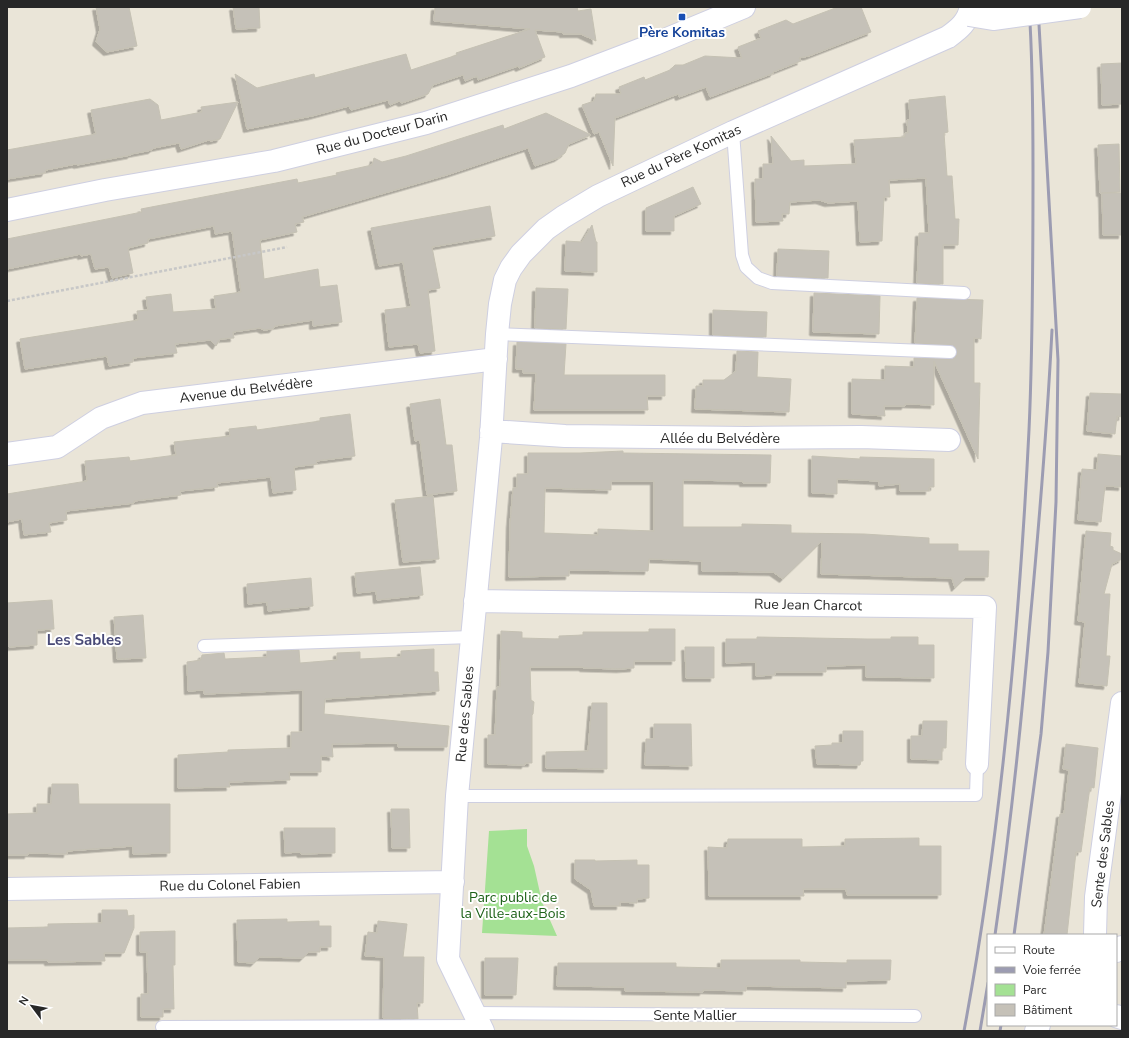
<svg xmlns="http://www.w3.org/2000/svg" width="1129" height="1038" font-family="'Nunito Sans',sans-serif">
	<defs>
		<filter id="shadow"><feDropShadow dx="-3.5" dy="3.5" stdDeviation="0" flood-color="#0004"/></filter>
	</defs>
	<rect width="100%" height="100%" fill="#eae5d8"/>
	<path fill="#a4e194" d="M527,829V846L534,866L542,902L557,936L482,933L489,831Z"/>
	<path fill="#c5c1b8" stroke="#c5c1b3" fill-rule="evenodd" filter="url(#shadow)" d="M96,7H129L137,46L107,52L96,42L100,29Z
		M233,7H259L260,28L236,29Z
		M435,7H577L578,11L591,9L596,41L581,34H563V32L535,30L545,57L519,68L518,66L478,80L477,76L465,81L463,75L433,85L428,94L402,103L399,101L390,105L388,100L351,110L349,106L312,116L247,129L235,74L257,88L314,74L315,78L406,54L411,70L457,55L456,53L530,29L434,21Z
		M838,7H861L871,32L809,56L799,58L801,61L773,72L774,73L710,97L706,87L679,97L678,94L618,117H615L613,166L599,132L594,134L582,105L594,101L596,94H621L619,87L644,77L645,80L670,70L675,65H683L705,56L742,58L738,47L761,38L758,31L786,20L793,24Z
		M1122,63V104L1102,105L1101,64Z
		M945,96L948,132L944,133L947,176H952L955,219H959L958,245H943V284L917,283L919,233H929L926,178L889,180L890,197H884L882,241L860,242L858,201L828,203L819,200L790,202L789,214H782L783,221L756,222L755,179H763V164H773L771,136L791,161L804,160V166L856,164L854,140L905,137V133H908L907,120H910L909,100Z
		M150,99L158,105L161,120L202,112L201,107L238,102L220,139L211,141L209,140L181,149L179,143L154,148L152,150L131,154V155L77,165L76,164L46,170L45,173L7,179V150L96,134L91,110Z
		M546,113L591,135L569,144L565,153L558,158L535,166L528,148L450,174L302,217L304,222L295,224L297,232L260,240L264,279L318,269L320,287L337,285L342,322L313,326V320L275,326L273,329L264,330L260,328L233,332L234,338L220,339L216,346L210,340L175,344L177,353L133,358V362L109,366L107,356L25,369L20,339L138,320L137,311L148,310L146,297L171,294L173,312L216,309L214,296L241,292L232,231L215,234L214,226L148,239V243L128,248L133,273L112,278L109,267L95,269L91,254L81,256V254L7,269V239L142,212L141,209L297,179L298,183L337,175L336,173L372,165L374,158L382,162L406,156L503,125L504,129Z
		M1119,144L1120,192L1100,193L1098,145Z
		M693,187L701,204L674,216V231H646V208Z
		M1102,193H1122V235H1103Z
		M490,206L495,236L432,247L440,288L428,290L435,351L420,353L418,344L389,347L385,310L411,307L403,262L379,266L371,228Z
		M592,225L596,242H597V272L565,271L566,241L582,242Z
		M778,249L829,251L828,278L777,276Z
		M536,288L568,289L566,329L535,328Z
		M814,293L880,296L879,334L813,332Z
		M917,298L983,300L981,339L974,338V383H980L978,459L934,361V405L905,404V406H884L885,416L852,414V379L885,380V366L914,367V358L950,359L954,358L957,356V352L956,348L951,345L915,343Z
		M713,310L767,312L766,337L713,335Z
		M517,342L566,344L564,375H665V396H647L648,410H534L536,373H523V369H516Z
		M737,351L758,352L757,377L791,379L789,412L695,409L696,386H703V380H724L736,371Z
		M1090,393L1122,394V417L1117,416L1115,434L1087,431Z
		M440,399L446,445H452L457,491L427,495L420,440L415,441L410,404Z
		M350,414L355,456L316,461L317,464L294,467L296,490L273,493L271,477L217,483L218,487L180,491L181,495L134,501V503L66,511L67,520L49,523L51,532L24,535L22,519L7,522V494L87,481L85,461L129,457L130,461L176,455L174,442L230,436L229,429L256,426L257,430L320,421V418Z
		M623,451V453L771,455L770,483H743V481L683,480V527H742V524L791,525V533L864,534L929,538V544H958V551H989L988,577H966L955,588L952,578L821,574L822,541L783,579L773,572L702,571V561L649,559L648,571L569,570V576L509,577L510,524L513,488H517V474H528V453H580ZM611,481H654V531L598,529V535L544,533L545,488L611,490Z
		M1098,454L1122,456V487L1105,486L1101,522L1078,520L1082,469L1097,470Z
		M812,456L860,459V457L934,459V487H929V491H900V484L879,486V481L837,479V494L812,493Z
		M433,496L439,559L403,562L395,500Z
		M1086,531L1111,533L1110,546L1113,547V550L1122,554V559L1112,564L1104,594H1110L1106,656H1110L1107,686L1079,683L1085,622L1078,621Z
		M420,567L423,595L377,600L376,591L357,593L355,573Z
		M311,578L313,606L268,611L267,602L248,604L247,584Z
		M52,600L54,629L37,630V645L9,647L7,603Z
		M143,615L146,658L117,659L114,617Z
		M649,629H675V661H634V668L620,669L583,668V667H530L531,700L534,702L533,714L532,715V763H525V765L488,764V735H495L497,687H500L501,631L522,632V638L559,639V636L583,635V632H649Z
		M757,637L867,639H891V637H918V645H934V678L866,677V665L826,666V672H775V675L756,676V662L726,663V639H757Z
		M685,647H714V678H686Z
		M434,649V672H438L439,691L325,699L324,714L449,726L447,747H398V743L332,744L333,757L321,756V772H289L290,780L229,782L230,787L178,788V755L228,752V750L291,748V732H303V690L204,694V690L188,691L187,662L201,660L202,655L224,653L225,659L267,657V651L299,650L300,663L337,660V653L360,652V659L401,657V651Z
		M592,703H607V769L546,768V752L588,751Z
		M923,721H947L946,748H942V760L911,759V736H922Z
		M654,724H691L692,766L645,765L646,739H654Z
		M843,731H863V761H861L860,765L817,764L815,746L832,745V743H843Z
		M1066,744L1098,748L1094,788L1090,787L1081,852H1076L1067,935H1044L1060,814H1064L1069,770L1063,769Z
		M52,784H78L79,804H170V853L133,854V846L67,851V854L28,853V855H7V814L37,813V804H51Z
		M391,809H409L410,848H392Z
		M284,828H335V853L301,854L300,852L285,853Z
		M919,838V846H941V895H847L846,889H803L804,896H709L708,847L727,848L728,839H802V847L845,846V839Z
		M575,860H595V861L637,860V865H649V898L637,899V903L620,902V906H594L591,890L575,879Z
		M102,910H127L128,916L134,915V928L124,953H104L105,961L48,962V960H7V928L48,927V924L102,923Z
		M287,919V922L319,921V926H331V947H320V952H309L303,958L260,957L254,963L238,962L237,920Z
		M378,921L407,924L403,957H424L423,1003H417L418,1019L383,1018L384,957L365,956L368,932L377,933Z
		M175,931V965H173L174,1009H163V1017H141V994H148L147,952H140V932Z
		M485,958H518L516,995H485Z
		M721,960H800V962L847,963V960H891L890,980L846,981V988L746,986V991L703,990V992L625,991V987L557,986L558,963H676V967L721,968Z"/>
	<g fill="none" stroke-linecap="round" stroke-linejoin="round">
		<defs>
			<path id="lane" d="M733,132L742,255L746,267L758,278L772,283L964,293
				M497,334L950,352
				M204,646L472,637
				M457,796L976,795L977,764
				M474,1013L915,1016
				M162,1027L480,1026"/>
			<path id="street" d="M7,210L105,190L274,161L426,123L571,76L655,44L744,7
				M491,431L565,436L746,438L861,437L949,440
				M7,454L57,447L101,418L142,403L496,359
				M475,601L985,607L977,764
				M7,889L453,882
				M1095,935L1096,897L1122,703
				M1116,951L1122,947
				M1116,1016L1122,1018
				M483,1031L448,959L457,796L491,438L497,334L500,304L505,280L511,268L521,254L546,229L563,217L598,196L733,132L948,37C959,29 968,22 971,7
				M1036,1031L1039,1025"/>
		</defs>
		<use href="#lane" stroke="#cecfe1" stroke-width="14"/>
		<use href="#street" stroke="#cecfe1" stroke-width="24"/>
		<path stroke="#c7c7c7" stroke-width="2.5" stroke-dasharray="3 2" stroke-linecap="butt" d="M7,301L287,247"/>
		<use href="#lane" stroke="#fff" stroke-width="12"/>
		<use href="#street" stroke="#fff" stroke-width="22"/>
		<path stroke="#9c9cb2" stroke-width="3" d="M995,935C1010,831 1021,727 1030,622C1039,525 1047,427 1052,330
			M1014,935L1041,734L1048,652L1056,502L1058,360L1038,7
			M964,1031C1001,833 1019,631 1029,430C1033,344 1033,259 1033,172C1033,117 1033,62 1029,7
			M980,1031L988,983
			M1000,1031L1001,1025"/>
		<defs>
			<path id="street-bridge" d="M969,15L993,19L1080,7"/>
		</defs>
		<use href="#street-bridge" stroke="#cecfe1" stroke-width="24" stroke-linecap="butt"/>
		<use href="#street-bridge" stroke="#fff" stroke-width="22"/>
	</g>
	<rect fill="#1a4fb4" stroke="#fff" stroke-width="1.5" x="678" y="13" width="8" height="8" rx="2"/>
	<g text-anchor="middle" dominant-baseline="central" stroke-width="4" stroke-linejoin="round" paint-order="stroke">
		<g font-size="14" font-weight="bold" fill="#164399" stroke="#fff">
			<text x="682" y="32">Père Komitas</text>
		</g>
		<g font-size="14" fill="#272727" stroke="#fff">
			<text transform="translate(382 133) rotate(-15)">Rue du Docteur Darin</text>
			<text transform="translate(681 156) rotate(-25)">Rue du Père Komitas</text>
			<text transform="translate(246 390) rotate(-7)">Avenue du Belvédère</text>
			<text x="720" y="438">Allée du Belvédère</text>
			<text transform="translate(808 605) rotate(1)">Rue Jean Charcot</text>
			<text transform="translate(465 714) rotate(-85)">Rue des Sables</text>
			<text transform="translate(1103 854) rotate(-83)">Sente des Sables</text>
			<text transform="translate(230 885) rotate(-1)">Rue du Colonel Fabien</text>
			<text x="695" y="1015">Sente Mallier</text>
		</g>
		<g font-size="14" fill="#1e6219" stroke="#fff">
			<text x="513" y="897">Parc public de<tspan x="513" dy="16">la Ville-aux-Bois</tspan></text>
		</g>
		<g font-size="15" font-weight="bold" fill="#494a77" stroke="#fff">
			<text x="84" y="640">Les Sables</text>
		</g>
	</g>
	<rect width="1129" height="1038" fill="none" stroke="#272727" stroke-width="16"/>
	<rect x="987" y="934" width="130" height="92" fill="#ffffff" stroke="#a9a9a9"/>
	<rect x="995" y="947" width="20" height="6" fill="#ffffff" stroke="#a9a9a9"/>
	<text x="1023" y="954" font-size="12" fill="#272727">Route</text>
	<rect x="995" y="967" width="20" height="6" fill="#9c9cb2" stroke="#a9a9a9"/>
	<text x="1023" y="974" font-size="12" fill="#272727">Voie ferrée</text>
	<rect x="995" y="984" width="20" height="12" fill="#a4e194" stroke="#a9a9a9"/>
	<text x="1023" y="994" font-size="12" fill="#272727">Parc</text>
	<rect x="995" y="1004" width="20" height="12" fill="#c5c1b8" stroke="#a9a9a9"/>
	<text x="1023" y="1014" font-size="12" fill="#272727">Bâtiment</text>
	<g transform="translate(32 1006) rotate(302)" stroke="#ffffff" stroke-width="3" paint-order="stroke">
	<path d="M0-3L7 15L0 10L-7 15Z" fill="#272727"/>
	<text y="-6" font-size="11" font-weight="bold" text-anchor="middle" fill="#272727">N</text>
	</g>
</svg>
